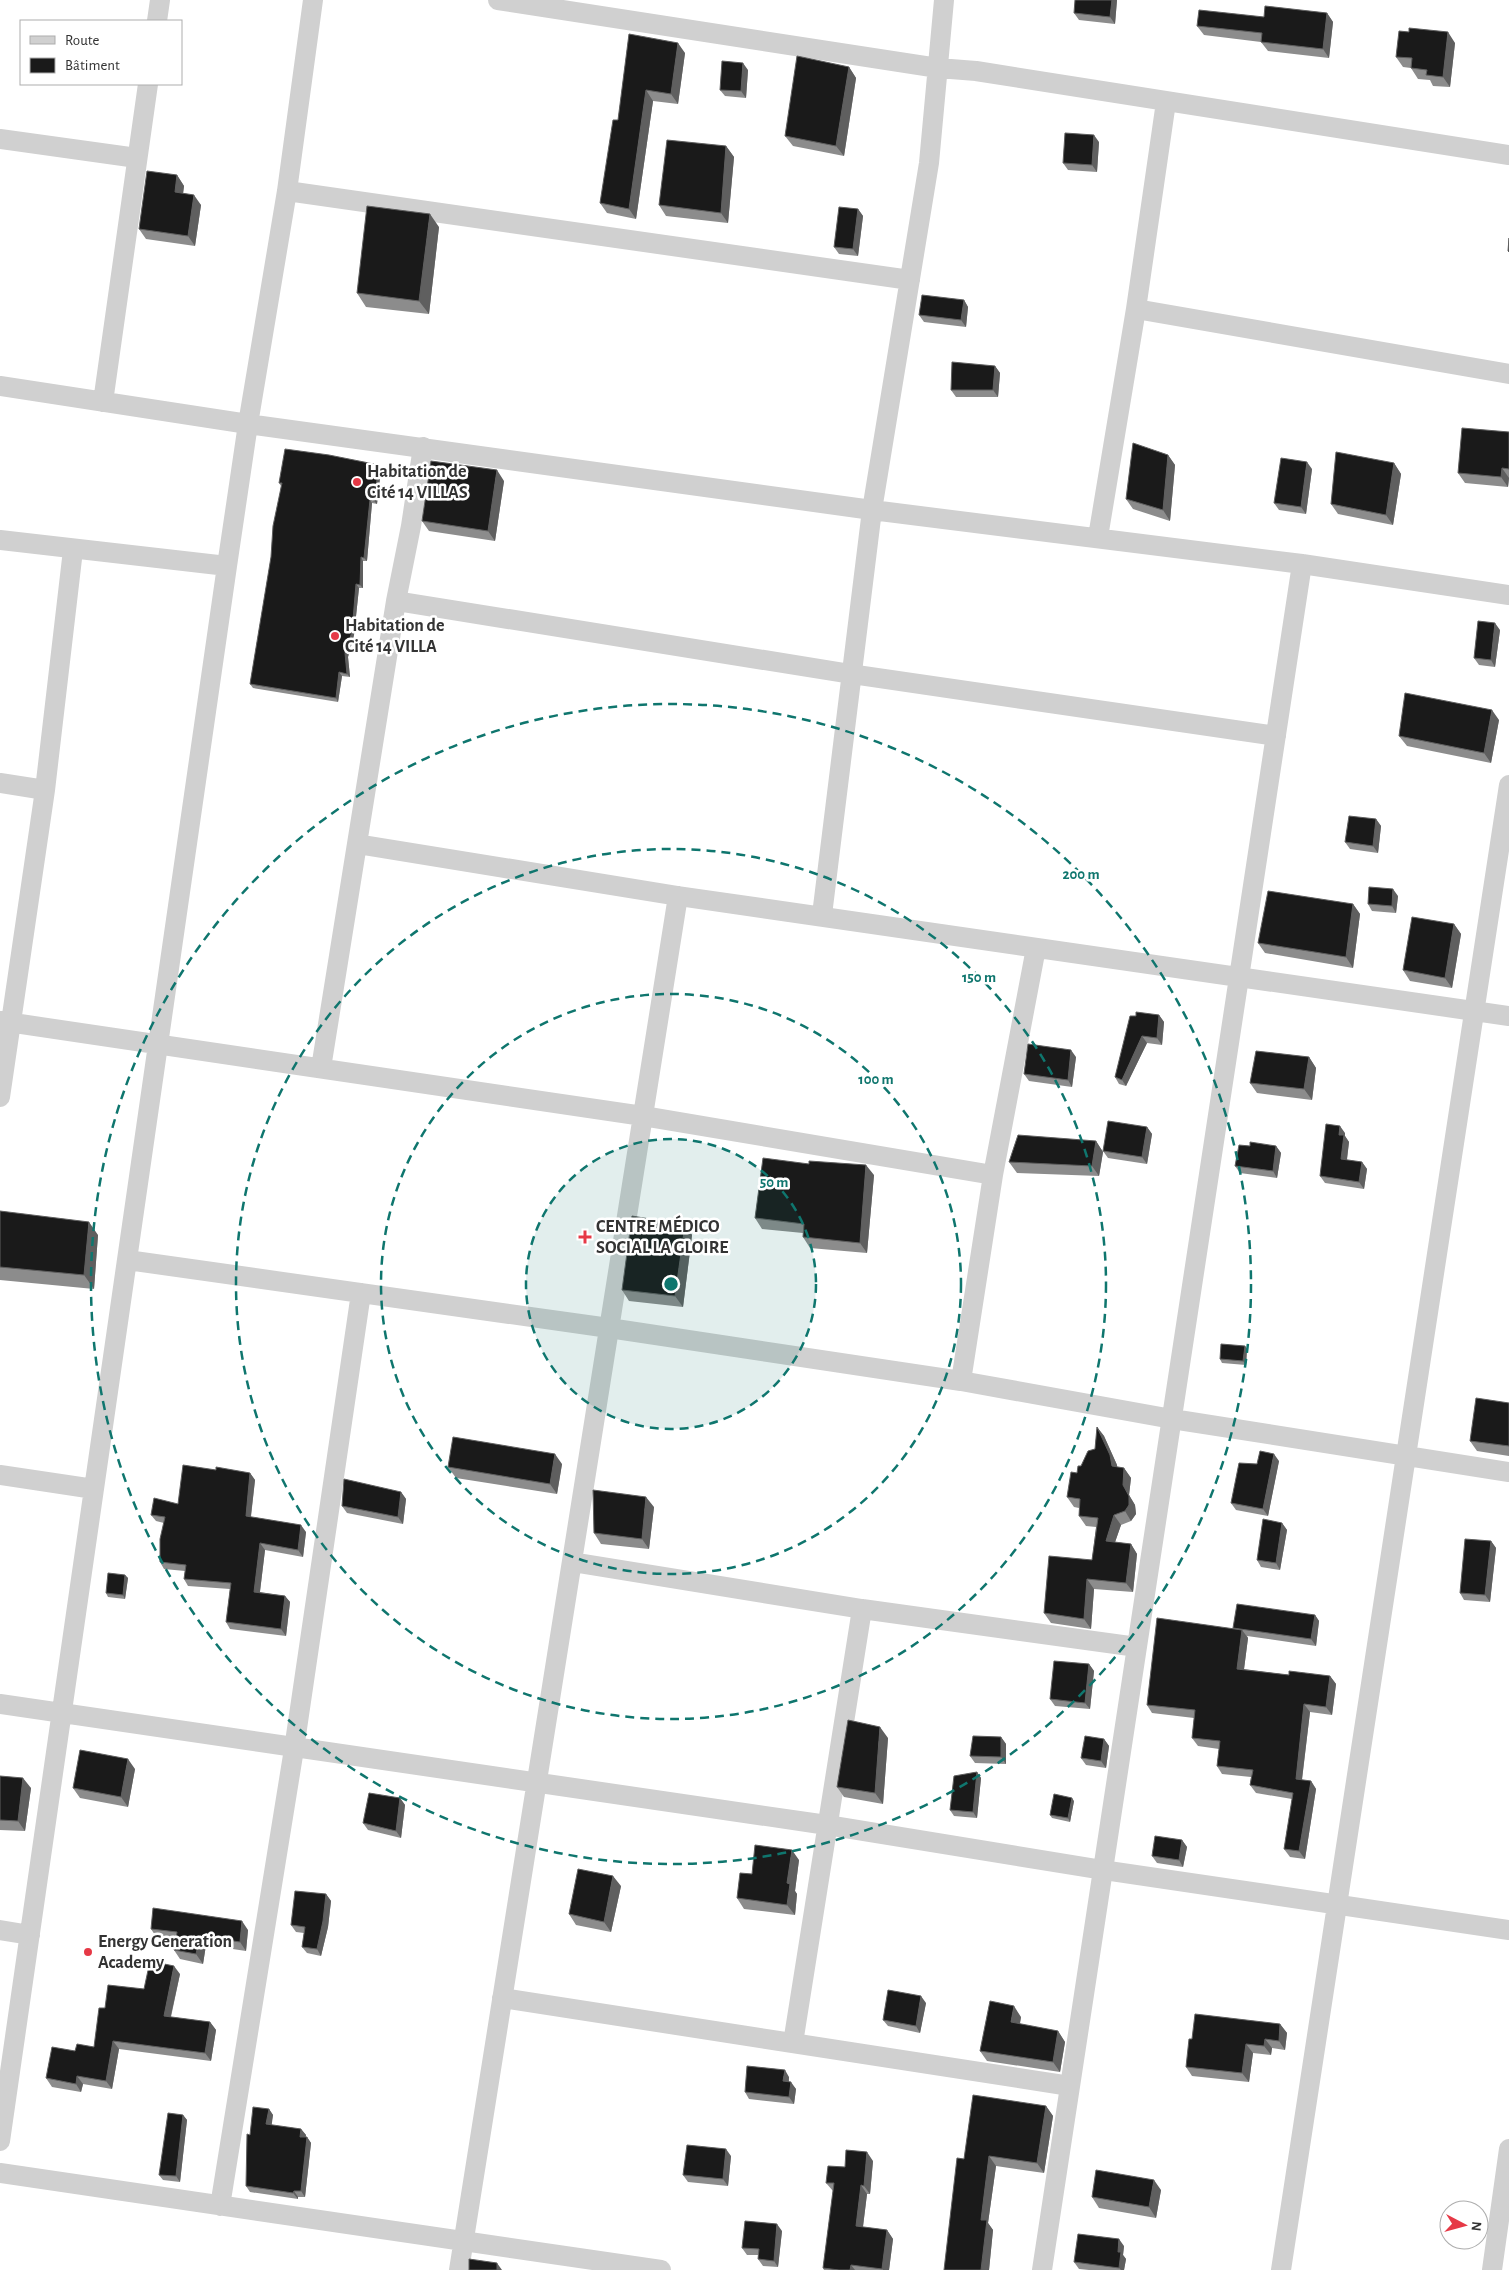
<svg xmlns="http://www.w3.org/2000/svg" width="1509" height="2270" font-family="'Alegreya Sans',sans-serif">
	<rect width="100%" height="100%" fill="#fff"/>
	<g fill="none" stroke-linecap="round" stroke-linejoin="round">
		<path stroke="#d0d0d0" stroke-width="20" d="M498,0L938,68L976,71L1509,155
			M157,21L160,0
			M0,139L137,158
			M287,191L910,280
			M1136,309L1509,374
			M0,386L248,424L872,510L1302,564L1509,595
			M103,402L148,84
			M1098,537L1136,309L1166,102
			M0,540L227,566
			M396,601L411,526L423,447
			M0,783L45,790
			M357,844L678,896L1509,1016
			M822,915L872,510L929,163L944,0
			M0,1021L643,1116L993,1175
			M321,1068L396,601L851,674L1276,736
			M0,1097L45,790L73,550
			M127,1260L609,1328L961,1381L1172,1419L1509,1472
			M961,1381L993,1175L1036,948
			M0,1475L94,1489
			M572,1562L862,1609L1137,1647
			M0,1704L827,1825L1103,1870L1509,1930
			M0,1930L30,1935
			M502,1998L1070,2086
			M793,2043L862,1609
			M0,2141L227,566L248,424L287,191L313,0
			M0,2173L661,2270
			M220,2206L294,1749L361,1293
			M459,2270L678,896
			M1042,2270L1302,564
			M1281,2270L1509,785
			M1492,2270L1509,2149"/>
	</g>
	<path fill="#8c8c8c" d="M1117,0L1115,24L1079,20L1074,13Z
		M1327,13L1333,22L1329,58L1268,51L1261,42L1204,35L1197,26L1264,17Z
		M1409,32L1455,43L1450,87L1433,86L1430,80L1418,79L1411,68L1403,67L1396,57Z
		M629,34L685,53L678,104L653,101L636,219L607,213L600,203L618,120Z
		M849,67L856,78L844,156L793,146L785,136Z
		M748,70L746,98L725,96L720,90Z
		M1099,142L1097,172L1068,170L1063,163Z
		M726,146L734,157L728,223L666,216L659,205Z
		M177,175L184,186L183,193L201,205L195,246L146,239L139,229Z
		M858,209L863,216L858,256L839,254L834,247Z
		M439,227L429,314L366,307L357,293Z
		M964,300L968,307L966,327L924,322L919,315Z
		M995,366L1000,373L998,397H956L951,390Z
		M1509,432V478L1508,487L1465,483L1458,473Z
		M1168,455L1175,465L1170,521L1133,509L1126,499Z
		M1394,463L1401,474L1393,525L1338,514L1331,504Z
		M381,469L377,504L372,503L367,561H363V588H359L354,635L348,657L350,677L342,676L338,702L253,688L250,684L271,557L281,486L279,483Z
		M1312,469L1306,514L1279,510L1274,503Z
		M504,481L495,541L429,531L422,521Z
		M1500,630L1495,667L1479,665L1474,658Z
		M1499,720L1491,763L1407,746L1399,736Z
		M1376,819L1381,826L1378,853L1350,849L1345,842Z
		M1398,896L1396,913L1372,911L1368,904Z
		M1353,904L1360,914L1353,968L1265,953L1258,943Z
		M1454,924L1461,934L1452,988L1410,981L1403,970Z
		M1159,1015L1164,1022L1162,1045L1147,1043L1126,1086L1119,1084L1115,1077L1136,1016Z
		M1076,1057L1072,1087L1029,1081L1024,1074Z
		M1309,1057L1316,1068L1312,1100L1257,1093L1250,1083Z
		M1147,1127L1152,1134L1147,1164L1108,1158L1103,1151Z
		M1345,1133V1136L1349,1142L1347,1160L1362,1162L1367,1169L1364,1189L1325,1183L1320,1176Z
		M1096,1141L1103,1152L1099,1176L1017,1173L1009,1162Z
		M1250,1146H1276L1281,1153L1277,1178L1240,1173L1235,1166Z
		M874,1175L867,1253L810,1248L803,1237V1233L762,1229L755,1218Z
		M0,1211L98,1235L94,1289L0,1280Z
		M685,1225L692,1235L683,1307L629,1301L622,1290Z
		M1245,1346L1247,1349L1246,1365L1222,1363L1220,1359Z
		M1509,1403V1456L1477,1451L1470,1441Z
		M1097,1427L1104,1436L1117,1465V1467L1124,1468L1131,1478L1129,1495L1135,1505L1136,1514L1131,1521L1121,1525L1115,1542L1131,1544L1137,1554L1133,1592L1094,1589L1091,1629L1051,1623L1044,1613L1092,1560L1096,1527L1086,1526L1079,1516V1508L1074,1507L1067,1497L1077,1473L1095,1449Z
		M1279,1461L1268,1516L1236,1510L1231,1503L1257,1464Z
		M562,1464L557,1494L456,1478L448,1467Z
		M216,1470L250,1473L255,1480L251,1517L306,1532L303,1557L265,1550L260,1592L285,1596L290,1602L286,1636L230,1629L226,1622L230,1589L188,1586L184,1579L185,1571L164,1569L160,1562L164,1523L156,1521L151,1515L178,1504Z
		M401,1492L406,1499L403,1524L347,1513L342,1506Z
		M654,1507L649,1549L601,1544L594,1533Z
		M1282,1523L1287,1530L1280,1570L1261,1567L1257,1560Z
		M1491,1541L1496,1548L1490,1602L1464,1600L1460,1593Z
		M125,1575L128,1578L125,1599L108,1597L106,1593Z
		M1315,1615L1319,1621L1316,1646L1247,1636L1248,1638L1244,1669L1289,1675L1330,1676L1336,1684L1332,1715L1310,1712L1302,1780L1311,1781L1316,1789L1305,1859L1290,1857L1284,1849L1292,1799L1256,1793L1250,1785L1251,1777L1222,1774L1217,1766L1219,1749L1198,1746L1192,1738L1194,1718L1152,1713L1147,1705L1233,1628Z
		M1089,1664L1094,1671L1090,1709L1055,1706L1050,1699Z
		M1001,1737L1006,1744V1764L975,1763L970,1756Z
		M888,1738L883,1804L844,1797L837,1787Z
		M1104,1739L1109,1746L1106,1768L1086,1765L1081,1758Z
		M135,1769L128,1807L80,1798L73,1788Z
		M977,1772L981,1778L977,1818L954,1816L950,1810Z
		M0,1776L31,1788L25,1831L0,1830Z
		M400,1798L405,1805L401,1838L368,1830L363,1823Z
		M1074,1801L1070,1822L1052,1818L1050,1815Z
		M1182,1840L1187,1847L1183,1867L1157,1863L1152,1856Z
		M799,1860L795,1891L797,1894L795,1915L744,1909L737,1898L752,1874Z
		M621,1886L611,1932L576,1925L569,1914Z
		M326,1894L331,1901L328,1927L321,1956L307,1953L302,1947L304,1933L296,1932L291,1925Z
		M151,1929L248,1930L246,1951L206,1945L203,1964L180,1959L174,1950L175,1941L157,1938Z
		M180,1974L171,2017L210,2022L216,2030L211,2061L119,2049L112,2089L83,2084L81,2092L52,2087L46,2078L75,2051L94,2047L105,2008L144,1989Z
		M926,2003L920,2033L888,2026L883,2020Z
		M1021,2017L1020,2024L1058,2031L1065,2042L1060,2072L987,2061L980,2051Z
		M1280,2024L1287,2033L1285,2050L1272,2048L1271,2055L1253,2053L1249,2082L1192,2076L1186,2067L1192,2039Z
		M789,2077V2082L796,2089L794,2104L749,2099L745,2092Z
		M1046,2106L1053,2116L1044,2173L996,2166L988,2223L993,2230L989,2270L964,2159Z
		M269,2109L273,2115L271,2125L301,2129L306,2135L305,2137H307L311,2143L305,2197H298V2199L250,2192L246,2186L250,2135Z
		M183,2115L187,2120L180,2182L163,2180L159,2175Z
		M731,2156L728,2186L688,2182L683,2175Z
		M873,2161L870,2194H867L863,2227L887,2230L893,2239L889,2270H824L823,2268L833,2191L826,2183Z
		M1161,2190L1156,2218L1099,2208L1092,2197Z
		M782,2231L778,2267L763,2266L758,2259V2255H747L742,2248Z
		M1124,2246L1123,2255L1126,2259L1124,2270H1089L1079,2269L1074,2262Z"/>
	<path fill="#5f5f5f" d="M1112,0H1117L1115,24L1110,17Z
		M1327,13L1333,22L1329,58L1323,49Z
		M1448,32L1455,43L1450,87L1443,77Z
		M678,43L685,53L678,104L671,94Z
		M743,63L748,70L746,98L741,91Z
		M849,67L856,78L844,156L836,146Z
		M646,90L653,101L636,219L629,209Z
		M1094,135L1099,142L1097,172L1092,165Z
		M726,146L734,157L728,223L721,213Z
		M177,175L184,186L182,202L175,192Z
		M194,195L201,205L195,246L188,236Z
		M858,209L863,216L858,256L853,249Z
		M430,214L439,227L429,314L419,301Z
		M964,300L968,307L966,327L961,320Z
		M995,366L1000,373L998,397L993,390Z
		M1168,455L1175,465L1170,521L1163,510Z
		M1307,462L1312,469L1306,514L1301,507Z
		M1394,463L1401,474L1393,525L1386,515Z
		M379,465L381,469L377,504L374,501Z
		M1502,468L1509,478L1508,487L1501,477Z
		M497,470L504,481L495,541L488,531Z
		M370,500L372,503L367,561L364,558Z
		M361,557L363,561V588L360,585Z
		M356,584L359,588L354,635L348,657L350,677L347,674L345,653Z
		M1495,623L1500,630L1495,667L1491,660Z
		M339,672L342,676L338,702L336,698Z
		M1492,710L1499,720L1491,763L1484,753Z
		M1376,819L1381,826L1378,853L1373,846Z
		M1393,889L1398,896L1396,913L1392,906Z
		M1353,904L1360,914L1353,968L1346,957Z
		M1454,924L1461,934L1452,988L1445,978Z
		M1159,1015L1164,1022L1162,1045L1157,1038Z
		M1142,1036L1147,1043L1126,1086L1122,1080Z
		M1071,1050L1076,1057L1072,1087L1068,1080Z
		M1309,1057L1316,1068L1312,1100L1304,1089Z
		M1340,1126L1345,1133V1136L1349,1142L1346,1166L1341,1159L1339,1135Z
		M1147,1127L1152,1134L1147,1164L1142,1157Z
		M1096,1141L1103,1152L1099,1176L1092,1166Z
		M1276,1146L1281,1153L1277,1178L1273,1171Z
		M1362,1162L1367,1169L1364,1189L1359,1182Z
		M866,1165L874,1175L867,1253L860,1243Z
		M89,1222L98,1235L94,1289L84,1275Z
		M685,1225L692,1235L683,1307L675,1296Z
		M1245,1346L1247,1349L1246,1365L1243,1361Z
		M1097,1427L1104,1436L1117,1465L1118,1476L1112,1466Z
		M555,1454L562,1464L557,1494L550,1484Z
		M1274,1454L1279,1461L1268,1516L1263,1509Z
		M1124,1468L1131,1478L1129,1495L1135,1505L1136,1514L1131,1521L1125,1511L1123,1485Z
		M250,1473L255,1480L250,1523L246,1516Z
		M401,1492L406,1499L403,1524L398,1517Z
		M646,1497L654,1507L649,1549L642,1539Z
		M1114,1515L1121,1525L1112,1551L1106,1541Z
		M1282,1523L1287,1530L1280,1570L1276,1563Z
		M301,1525L306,1532L303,1557L298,1550Z
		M1491,1541L1496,1548L1490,1602L1485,1595Z
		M260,1543L265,1550L259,1599L254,1592Z
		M1131,1544L1137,1554L1133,1592L1126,1583Z
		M125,1575L128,1578L125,1599L123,1595Z
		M1087,1579L1094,1589L1091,1629L1084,1619Z
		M285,1596L290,1602L286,1636L281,1629Z
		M1315,1615L1319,1621L1316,1646L1311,1639Z
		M1242,1630L1248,1638L1243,1677L1237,1669Z
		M1089,1664L1094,1671L1090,1709L1085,1703Z
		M1330,1676L1336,1684L1332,1715L1326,1707Z
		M1304,1704L1310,1712L1301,1787L1296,1779Z
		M880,1727L888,1738L883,1804L875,1793Z
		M1001,1737L1006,1744V1764L1001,1757Z
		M1104,1739L1109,1746L1106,1768L1101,1761Z
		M128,1759L135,1769L128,1807L121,1797Z
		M977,1772L981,1778L977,1818L973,1812Z
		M23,1778L31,1788L25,1831L18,1821Z
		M1311,1781L1316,1789L1305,1859L1299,1851Z
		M400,1798L405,1805L401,1838L396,1831Z
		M1072,1798L1074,1801L1070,1822L1068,1818Z
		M1182,1840L1187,1847L1183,1867L1179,1860Z
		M792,1850L799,1860L795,1891L797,1894L795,1915L787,1905V1883Z
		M613,1876L621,1886L611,1932L604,1922Z
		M326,1894L331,1901L328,1927L321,1956L317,1949Z
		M242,1921L248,1930L246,1951L240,1942Z
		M200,1936L206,1945L203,1964L196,1954Z
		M174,1966L180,1974L169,2024L164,2016Z
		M921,1996L926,2003L920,2033L916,2026Z
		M1014,2006L1021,2017L1018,2032L1011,2022Z
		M210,2022L216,2030L211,2061L205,2053Z
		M1280,2024L1287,2033L1285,2050L1279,2041Z
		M1058,2031L1065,2042L1060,2072L1053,2062Z
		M1265,2039L1272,2048L1271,2055L1264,2046Z
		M113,2041L119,2049L112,2089L106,2081Z
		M1246,2044L1253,2053L1249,2082L1242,2073Z
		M785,2070L789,2077L788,2088L783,2081Z
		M77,2076L83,2084L81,2092L76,2084Z
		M791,2082L796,2089L794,2104L789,2097Z
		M1046,2106L1053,2116L1044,2173L1037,2163Z
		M269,2109L273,2115L271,2130L266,2124Z
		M183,2115L187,2120L180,2182L176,2176Z
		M301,2129L306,2135L305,2143L300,2137Z
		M307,2137L311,2143L305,2197L301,2191Z
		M726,2149L731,2156L728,2186L723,2179Z
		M867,2152L873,2161L870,2194L864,2186Z
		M989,2156L996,2166L988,2223L993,2230L989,2270H981V2220Z
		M1154,2180L1161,2190L1156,2218L1149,2207Z
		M861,2185L867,2194L862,2234L856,2226Z
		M294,2191L298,2197V2199L293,2193Z
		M777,2224L782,2231L778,2267L774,2261Z
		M887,2230L893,2239L889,2270H883L882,2269Z
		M1119,2239L1124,2246L1123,2255L1126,2259L1124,2270H1121L1119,2268L1118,2252Z
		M497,2263L502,2270H497Z
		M851,2265L855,2270H850Z"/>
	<path fill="#1a1a1a" stroke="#5f5f5f" d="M1075,0H1112L1110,17L1074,13Z
		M1265,6L1327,13L1323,49L1261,42L1262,33L1197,26L1199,10L1264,17Z
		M1409,28L1448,32L1443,77L1426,75L1427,70L1411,68L1412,58L1396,57L1399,31L1409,32Z
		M629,34L678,43L671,94L646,90L629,209L600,203L613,120H618Z
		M797,56L849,67L836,146L785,136Z
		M722,61L743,63L741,91L720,90Z
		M1065,133L1094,135L1092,165L1063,163Z
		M667,140L726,146L721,213L659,205Z
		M147,171L177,175L175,192L194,195L188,236L139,229Z
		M367,206L430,214L419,301L357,293Z
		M839,207L858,209L853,249L834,247Z
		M1509,238V252L1508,251Z
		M922,295L964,300L961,320L919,315Z
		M952,362L995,366L993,390H951Z
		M1462,428L1509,432V469L1502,468L1501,477L1458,473Z
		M1133,443L1168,455L1163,510L1126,499Z
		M285,449L329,455L379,465L374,501L370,500L364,558L361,557L360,585L356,584L352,632L345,653L347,674L339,672L336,698L250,684L271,557L273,526L282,483H279Z
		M1336,452L1394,463L1386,515L1331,504Z
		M1281,458L1307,462L1301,507L1274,503Z
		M431,461L497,470L488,531L422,521Z
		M1478,621L1495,623L1491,660L1474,658Z
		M1405,693L1492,710L1484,753L1399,736Z
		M1349,816L1376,819L1373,846L1345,842Z
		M1369,887L1393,889L1392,906L1368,904Z
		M1268,891L1353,904L1346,957L1258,943Z
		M1412,917L1454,924L1445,978L1403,970Z
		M1136,1012L1159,1015L1157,1038L1142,1036L1122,1080L1115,1077L1130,1016H1136Z
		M1028,1044L1071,1050L1068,1080L1024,1074Z
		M1256,1051L1309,1057L1304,1089L1250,1083Z
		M1108,1121L1147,1127L1142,1157L1103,1151Z
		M1326,1124L1340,1126L1339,1135H1344L1341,1159L1362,1162L1359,1182L1320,1176Z
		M1018,1135L1096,1141L1092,1166L1009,1162Z
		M1250,1142L1276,1146L1273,1171L1235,1166L1239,1145L1250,1146Z
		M763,1158L809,1164V1161L866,1165L860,1243L803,1237L804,1224L755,1218Z
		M0,1211L89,1222L84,1275L0,1267Z
		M632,1216L685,1225L675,1296L622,1290Z
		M1221,1344L1245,1346L1243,1361L1220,1359Z
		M1476,1398L1509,1403V1446L1470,1441Z
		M1097,1427L1110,1455L1112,1466L1124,1468L1123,1485L1129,1496V1505L1125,1511L1114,1515L1106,1541L1131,1544L1126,1583L1087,1579L1084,1619L1044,1613L1049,1556L1092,1560L1098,1518L1079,1516L1080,1499L1067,1497L1071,1472L1077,1473L1078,1466H1081L1088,1451L1095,1449Z
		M453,1437L555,1454L550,1484L448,1467Z
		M1260,1451L1274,1454L1263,1509L1231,1503L1239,1463L1257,1464Z
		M183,1465L216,1470V1467L250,1473L246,1516L301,1525L298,1550L260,1543L254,1592L285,1596L281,1629L226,1622L231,1583L184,1579L186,1565L160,1562V1539L165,1517L151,1515L154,1498L178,1504Z
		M344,1479L401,1492L398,1517L342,1506Z
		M593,1490L646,1497L642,1539L594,1533Z
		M1263,1519L1282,1523L1276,1563L1257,1560Z
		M1465,1539L1491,1541L1485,1595L1460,1593Z
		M108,1573L125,1575L123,1595L106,1593Z
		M1237,1604L1315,1615L1311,1639L1233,1628Z
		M1157,1618L1242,1630L1237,1669L1289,1675V1671L1330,1676L1326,1707L1304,1704L1296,1779L1311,1781L1299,1851L1284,1849L1293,1793L1250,1785L1253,1770L1217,1766L1220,1741L1192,1738L1195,1710L1147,1705Z
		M1054,1661L1089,1664L1085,1703L1050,1699Z
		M848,1720L880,1727L875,1793L837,1787Z
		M973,1736L1001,1737V1757L970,1756Z
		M1085,1736L1104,1739L1101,1761L1081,1758Z
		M80,1750L128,1759L121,1797L73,1788Z
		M977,1772L973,1812L950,1810L954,1776Z
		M0,1776L23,1778L18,1821L0,1820Z
		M369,1793L400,1798L396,1831L363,1823Z
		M1054,1794L1072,1798L1068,1818L1050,1815Z
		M1155,1836L1182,1840L1179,1860L1152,1856Z
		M755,1845L792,1850L787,1883L790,1884L787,1905L737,1898L740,1873L752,1874Z
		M578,1869L613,1876L604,1922L569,1914Z
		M295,1891L326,1894L323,1921L317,1949L302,1947L305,1927L291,1925Z
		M153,1908L242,1921L240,1942L200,1936L196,1954L174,1950L177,1932L151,1929Z
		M150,1961L174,1966L164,2016L210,2022L205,2053L113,2041L106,2081L77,2076L76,2084L46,2078L52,2047L75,2051L77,2044L94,2047L99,2008H105L108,1985L144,1989Z
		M888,1990L921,1996L916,2026L883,2020Z
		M990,2001L1014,2006L1011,2022L1058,2031L1053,2062L980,2051Z
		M1195,2014L1280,2024L1279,2041L1265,2039L1264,2046L1246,2044L1242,2073L1186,2067L1189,2039H1192Z
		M747,2066L785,2070L783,2081L791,2082L789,2097L745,2092Z
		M973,2095L1046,2106L1037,2163L989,2156L981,2220H987L981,2270H944L957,2158L964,2159Z
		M253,2107L269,2109L266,2124L301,2129L300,2137H307L301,2191H294L293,2193L246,2186L247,2134L250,2135Z
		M168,2113L183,2115L176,2176L159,2175Z
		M687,2145L726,2149L723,2179L683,2175Z
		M846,2150L867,2152L864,2186L861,2185L856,2226L887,2230L882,2269L851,2265L850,2270H839L823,2268L834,2183H826L828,2166L845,2167Z
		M1096,2170L1154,2180L1149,2207L1092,2197Z
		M745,2221L777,2224L774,2261L758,2259L759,2249L742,2248Z
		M1078,2234L1119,2239L1118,2252H1121L1119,2268L1074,2262Z
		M469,2259L497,2263V2270H469Z"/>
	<circle cx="671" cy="1284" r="145" fill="#0f766e" fill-opacity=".12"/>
	<g fill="none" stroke="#0f766e" stroke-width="2.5" stroke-dasharray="9 6">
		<circle cx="671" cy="1284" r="145"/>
		<circle cx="671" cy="1284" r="290"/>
		<circle cx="671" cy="1284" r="435"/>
		<circle cx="671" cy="1284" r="580"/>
	</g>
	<g fill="#e63946" stroke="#fff" stroke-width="2">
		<circle cx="357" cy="482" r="5"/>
		<circle cx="335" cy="636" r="5"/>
		<path d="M582.5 1229.5h5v5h5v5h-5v5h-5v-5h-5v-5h5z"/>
		<circle cx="88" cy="1952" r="5"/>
	</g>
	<g text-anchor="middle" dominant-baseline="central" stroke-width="5" stroke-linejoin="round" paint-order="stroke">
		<g font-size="18" font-weight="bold" fill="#333" stroke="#fff" text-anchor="start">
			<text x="367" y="472">Habitation de<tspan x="367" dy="21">Cité 14 VILLAS</tspan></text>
			<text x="345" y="626">Habitation de<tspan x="345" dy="21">Cité 14 VILLA</tspan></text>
			<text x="596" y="1227">CENTRE MÉDICO<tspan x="596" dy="21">SOCIAL LA GLOIRE</tspan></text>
			<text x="98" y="1942">Energy Generation<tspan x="98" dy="21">Academy</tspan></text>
		</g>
	</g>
	<circle cx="671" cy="1284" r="8" fill="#0f766e" stroke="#fff" stroke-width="2.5"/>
	<g font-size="15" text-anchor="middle" font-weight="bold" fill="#0f766e" stroke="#fff" stroke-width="5" stroke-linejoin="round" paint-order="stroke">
		<text x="1081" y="879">200 m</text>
		<text x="979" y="982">150 m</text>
		<text x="876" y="1084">100 m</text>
		<text x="774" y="1187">50 m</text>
	</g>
	<rect x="20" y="20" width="162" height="65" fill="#ffffff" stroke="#adadad"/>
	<rect x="30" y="36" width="25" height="8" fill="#d0d0d0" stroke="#adadad"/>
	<text x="65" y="45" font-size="15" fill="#333333">Route</text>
	<rect x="30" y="58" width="25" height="15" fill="#1a1a1a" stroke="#adadad"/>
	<text x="65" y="70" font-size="15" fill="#333333">Bâtiment</text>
	<g transform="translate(1464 2225) rotate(96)"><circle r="24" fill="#ffffff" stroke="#adadad"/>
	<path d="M0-4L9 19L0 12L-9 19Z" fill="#e63946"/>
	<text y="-8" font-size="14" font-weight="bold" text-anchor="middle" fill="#333333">N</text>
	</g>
</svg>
